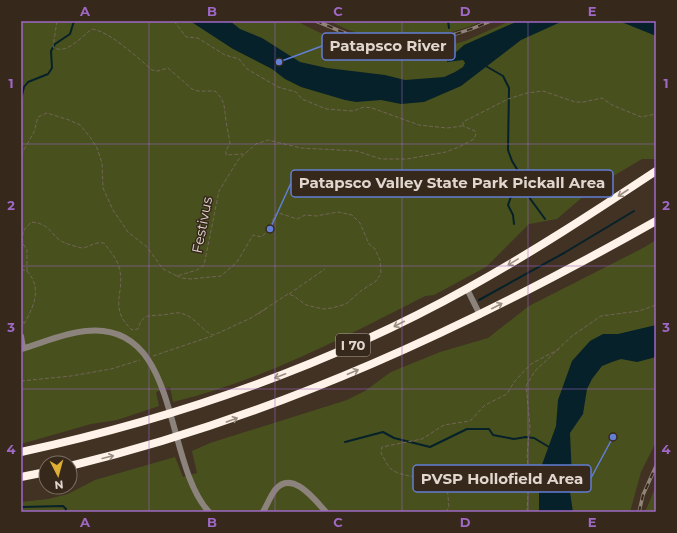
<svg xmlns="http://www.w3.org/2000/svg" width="677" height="533" font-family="Montserrat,sans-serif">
	<rect width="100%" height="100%" fill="#413224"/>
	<path fill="#48511d" d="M21,21H296L341,43L375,51L423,52L465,41L510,21H656V159H642L593,188L557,219L529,224L486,267L434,295L425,296C345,337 261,381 173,402L170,387L156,392L159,406L117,420L91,424L21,444Z
		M330,21H483C435,42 377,48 330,21Z
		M656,240V442L641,472L630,512H21V502L48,499L68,494L95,480L175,457L183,477L197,473L192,451L210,443L347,400L365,391L391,372L440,352L488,338L529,306L645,247Z
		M656,486V512H645Z"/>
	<path fill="#062129" d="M190,21H230L240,29L262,38L300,62L327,68L385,75L405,80L444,77L455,72L463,67L465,63L463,60L447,62V60L464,45L518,21H563L521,40L461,86L424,102L401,104L381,100L356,102L345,100L301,87L285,79L272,69L233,49Z
		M619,21H656V36Z
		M656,325V357L637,362L621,359L612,362L602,366L592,379L587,389L583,414L570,433L572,478L570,492L573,512H539V473L556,426L558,400L572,361L590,341L603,334H618Z"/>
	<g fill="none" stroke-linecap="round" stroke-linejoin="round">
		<path stroke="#062129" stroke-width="2" d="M448,21L449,28
			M452,45L455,53
			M484,65L503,76L509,88L508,150L512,161L520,174V179L516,183L508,205L513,215L514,224
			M21,99L24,87L28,82L48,74L52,68L51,51L55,44L70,34L74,21
			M520,179L526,193L545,219
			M479,300L564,253L634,211
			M345,442L383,432L394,438L430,447L467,429H489L493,435L514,439L526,437L534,438L549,447
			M21,507L63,506L66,509L65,512
			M89,512H93"/>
		<path stroke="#726458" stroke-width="1" stroke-dasharray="4 2" stroke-linecap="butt" d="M57,21L53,47C66,56 82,36 92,29C109,31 138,58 152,70L158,71L168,68L192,89L198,91H215C226,102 224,107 226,121C227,128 229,136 230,143L226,151V155L243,154
			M174,21L186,37L198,38L225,55L239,59L247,69L278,87L296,92L302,99L326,109L353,111L364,107L372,108L419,125L447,128L462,126
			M463,126V122L508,99L527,93L543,91L575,102H584L602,98L612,105L641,117L656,114
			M21,155L34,132L38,117L47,113L69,120L80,125L90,137L97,148L102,163L103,188L113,210L128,232L147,247L163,269L177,276L197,270L204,265L219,191L238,160L256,144L268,140L301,148L357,151L381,159H407L446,152L461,146L474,139L476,134L475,131L463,126
			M21,269L27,271C44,290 32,310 21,329
			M27,271V250L23,244L22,237L24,230L31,222C53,224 50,237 65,243C68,244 80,248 83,248C92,246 93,242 104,243C109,250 115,256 118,264C128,291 106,306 132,330L138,329C142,314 148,316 161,315C168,315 174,312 180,313C196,316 204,334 214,335L251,318L288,294L294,296L306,305L323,309L332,308L346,304L362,290L375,282L381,274L380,260L375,249L369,244L360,223L352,215L338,212L316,216L305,215L297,219L279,213L275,215L270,227L262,237L253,235L237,262L221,276L191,279L182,278L177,276
			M289,294L325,269
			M258,314L267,308
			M21,320L24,323
			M153,356L212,336
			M21,381L71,376L111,369L140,360
			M446,512L449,507L447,486C432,476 403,479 391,469C387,465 384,458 381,453L382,447L422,439L444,425L470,421L485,405L507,394L514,382L531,364L559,349
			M527,512L529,476L527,455L530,426L526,386L535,371L572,336L601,316L639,311L656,305"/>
		<path stroke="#8c837d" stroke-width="6" d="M467,289L480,315
			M21,336L23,348
			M21,349C42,343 64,333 86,331C181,321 163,462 209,512
			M263,512C267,505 270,497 275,490C292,469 315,500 326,512"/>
		<path stroke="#fff2e8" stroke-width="8" d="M21,452C177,418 328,366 468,288C533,252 594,212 656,171
			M70,466C278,416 470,326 656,221
			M21,477L46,472"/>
		<defs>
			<path id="rail" d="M316,21C329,26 341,32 353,36C400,51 447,40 491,21
				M639,512L643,495L656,466"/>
		</defs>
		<use href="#rail" stroke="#908479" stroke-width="3.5"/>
		<use href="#rail" stroke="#36281b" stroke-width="2" stroke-dasharray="6" stroke-linecap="butt"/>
	</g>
	<defs><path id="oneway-shaft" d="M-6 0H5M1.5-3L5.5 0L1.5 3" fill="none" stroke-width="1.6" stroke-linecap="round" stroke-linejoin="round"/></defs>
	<g stroke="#9a8d82">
		<use href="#oneway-shaft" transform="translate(623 193) rotate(147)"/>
		<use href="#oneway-shaft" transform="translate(513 262) rotate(149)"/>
		<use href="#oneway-shaft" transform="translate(497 306) rotate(-27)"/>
		<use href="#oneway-shaft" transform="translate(399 324) rotate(153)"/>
		<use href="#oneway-shaft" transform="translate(353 372) rotate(-23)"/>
		<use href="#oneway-shaft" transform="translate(280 376) rotate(159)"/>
		<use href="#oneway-shaft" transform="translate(232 420) rotate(-20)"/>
		<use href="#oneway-shaft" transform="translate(108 457) rotate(-14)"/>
	</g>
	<path fill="none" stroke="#9f68c5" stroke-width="1" stroke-opacity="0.55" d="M149,21V512M275,21V512M402,21V512M528,21V512M21,144H656M21,266H656M21,389H656"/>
	<g text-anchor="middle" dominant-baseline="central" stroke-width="3" stroke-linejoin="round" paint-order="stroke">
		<rect fill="#36281b" stroke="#aea299" stroke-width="1" x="336" y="334" width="34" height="22" rx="3"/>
		<g font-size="13" font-weight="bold" fill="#e1d7cf">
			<text x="353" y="345">I 70</text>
		</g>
		<g font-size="14" fill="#e1d7cf" stroke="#36281b">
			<text transform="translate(202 225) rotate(-79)">Festivus</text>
		</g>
	</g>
	<path fill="none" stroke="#627ed5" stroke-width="1.5" d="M279 62L322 46M270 229L291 183M613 437L591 478"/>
	<g fill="#627ed5" stroke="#36281b" stroke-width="1.5">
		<circle cx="279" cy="62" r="4"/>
		<circle cx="270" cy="229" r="4"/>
		<circle cx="613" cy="437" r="4"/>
	</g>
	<g fill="#36281b" stroke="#627ed5" stroke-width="1.5">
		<rect x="322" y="33" width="133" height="27" rx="4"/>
		<rect x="291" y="170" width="322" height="27" rx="4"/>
		<rect x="413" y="465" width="178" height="27" rx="4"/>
	</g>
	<g font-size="15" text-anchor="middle" font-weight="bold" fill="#e1d7cf">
		<text x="388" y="51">Patapsco River</text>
		<text x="452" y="188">Patapsco Valley State Park Pickall Area</text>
		<text x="502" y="484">PVSP Hollofield Area</text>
	</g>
	<rect width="677" height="533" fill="none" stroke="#36281b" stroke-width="44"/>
	<g transform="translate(58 475) rotate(174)"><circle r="19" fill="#36281b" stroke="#7a6e63"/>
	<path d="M0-3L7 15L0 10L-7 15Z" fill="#dfb034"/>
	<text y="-6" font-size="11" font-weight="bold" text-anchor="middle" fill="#e1d7cf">N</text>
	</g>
	<rect x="22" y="22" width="633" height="489" fill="none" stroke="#9f68c5" stroke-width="1.5"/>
	<g font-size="13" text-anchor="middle" font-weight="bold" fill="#9f68c5">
		<text x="85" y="16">A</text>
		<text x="212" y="16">B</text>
		<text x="338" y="16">C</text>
		<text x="465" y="16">D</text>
		<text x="592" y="16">E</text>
		<text x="11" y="88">1</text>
		<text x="666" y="88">1</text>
		<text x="11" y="210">2</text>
		<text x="666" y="210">2</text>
		<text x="11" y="332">3</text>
		<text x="666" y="332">3</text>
		<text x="11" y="454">4</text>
		<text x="666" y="454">4</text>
		<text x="85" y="527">A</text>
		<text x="212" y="527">B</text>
		<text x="338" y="527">C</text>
		<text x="465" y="527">D</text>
		<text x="592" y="527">E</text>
	</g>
</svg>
